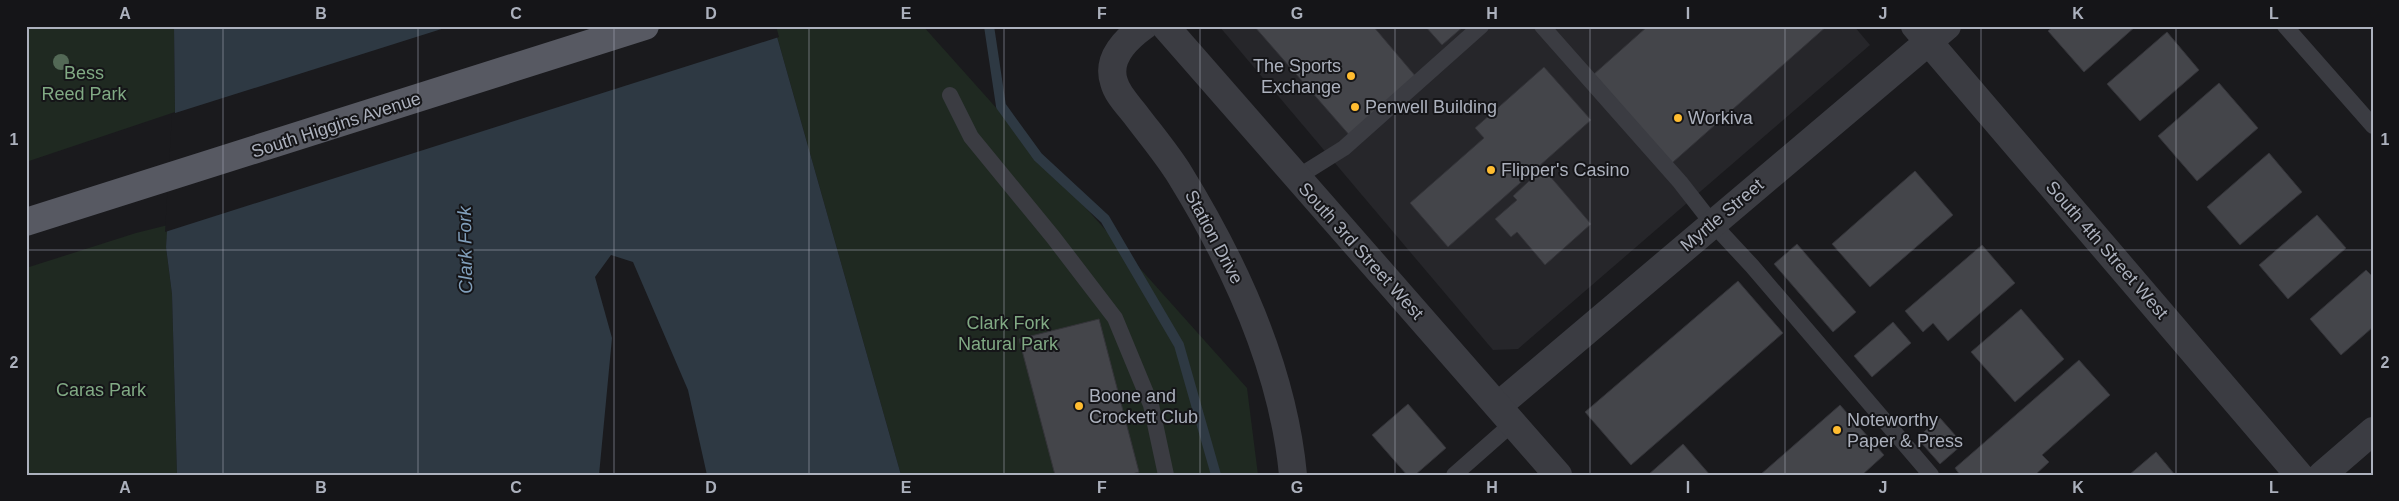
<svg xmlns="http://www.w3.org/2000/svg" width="2399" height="501" font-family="Helvetica,sans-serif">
	<rect width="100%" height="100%" fill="#1a1a1d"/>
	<path fill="#26262a" d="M1219,26H1854L1870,45L1518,349L1493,350Z"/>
	<path fill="#1f2921" d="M26,26H174L175,112L26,162Z
		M774,26H923L1247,388L1258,475H901Z
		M168,225L166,247L172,294L177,475H26V268L136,233Z"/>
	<path fill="#2e3943" d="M174,26H774L901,475H707L688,390L633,262L611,255L595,277L612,338L599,475H177L172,294L166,247L175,112Z"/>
	<path fill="#1a1a1d" d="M451,26H776L779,37L165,232L172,114Z"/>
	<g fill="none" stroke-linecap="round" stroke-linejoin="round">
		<path stroke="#2e3943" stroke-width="10" d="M989,26L1001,106L1038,157L1105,219L1179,345L1216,475"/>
	</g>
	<path fill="#44454a" stroke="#343439" d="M1254,26H1373L1417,78L1351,137Z
		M1425,26H1464L1442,45Z
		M1648,26H1827L1672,163L1594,74Z
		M2054,26H2136L2084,72L2048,31Z
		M2167,32L2199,70L2140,121L2107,84Z
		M1544,67L1591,120L1448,247L1410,203L1484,138L1475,128Z
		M2219,83L2258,128L2197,181L2158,136Z
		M2269,153L2302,192L2240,245L2207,207Z
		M1543,168L1591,224L1545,265L1517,232L1511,237L1495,219L1517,200L1513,196Z
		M1915,171L1953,215L1870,287L1832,244Z
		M2317,215L2346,248L2288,299L2259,265Z
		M1797,244L1856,312L1833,332L1774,264Z
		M1982,245L2015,283L1948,341L1933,323L1923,332L1905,311Z
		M2366,270L2373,277V327L2341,355L2310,319Z
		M1738,281L1783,333L1631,465L1585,412Z
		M2021,309L2064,359L2015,402L1971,352Z
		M1099,319L1139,472L1129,475H1055L1019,339Z
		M1893,322L1911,343L1872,377L1854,356Z
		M2079,360L2110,395L2042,455L2049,462L2035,475H1960L1955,468Z
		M1408,404L1446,448L1415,475H1407L1372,435Z
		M1840,405L1884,455L1862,475H1760Z
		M1940,418L1963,444L1940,464L1917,438Z
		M1683,444L1710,475H1648Z
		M2156,452L2175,475H2129Z"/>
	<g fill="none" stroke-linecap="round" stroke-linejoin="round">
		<path stroke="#3b3c42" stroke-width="16" d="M1542,26L1680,182L1712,223L1752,266L1931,475
			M2285,26L2373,126
			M950,95L971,137L1053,237L1115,318L1151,405L1166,475
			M1296,178L1344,148L1481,26
			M1454,475L1513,423"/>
		<path stroke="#3b3c42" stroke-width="28" d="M1144,26C1126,39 1106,58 1114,82C1117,94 1128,105 1135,114C1150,134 1167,154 1180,175C1236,266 1283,368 1293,475
			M1915,26L2299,475
			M1499,405L1947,26
			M2322,475L2373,431"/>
		<path stroke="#3b3c42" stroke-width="28" d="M1165,26L1558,475"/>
		<path stroke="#575962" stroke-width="28" d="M26,222L645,26"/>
	</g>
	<circle fill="#536956" cx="61" cy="62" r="8"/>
	<path fill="none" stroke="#acb1bd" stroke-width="1" stroke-opacity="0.55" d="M223,26V475M418,26V475M614,26V475M809,26V475M1004,26V475M1200,26V475M1395,26V475M1590,26V475M1785,26V475M1981,26V475M2176,26V475M26,250H2373"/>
	<g fill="#ffbc30" stroke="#151518" stroke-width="2">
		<circle cx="1351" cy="76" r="5"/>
		<circle cx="1355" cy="107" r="5"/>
		<circle cx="1678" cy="118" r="5"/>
		<circle cx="1491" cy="170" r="5"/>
		<circle cx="1079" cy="406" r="5"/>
		<circle cx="1837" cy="430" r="5"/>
	</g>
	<g text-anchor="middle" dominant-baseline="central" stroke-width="4" stroke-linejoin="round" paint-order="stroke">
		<g font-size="18" fill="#acb1bd" stroke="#151518" text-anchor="start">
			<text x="1341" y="66" text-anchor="end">The Sports<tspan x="1341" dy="21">Exchange</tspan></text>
			<text x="1365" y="107">Penwell Building</text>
			<text x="1688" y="118">Workiva</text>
			<text x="1501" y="170">Flipper's Casino</text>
			<text x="1089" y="396">Boone and<tspan x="1089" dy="21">Crockett Club</tspan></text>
			<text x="1847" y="420">Noteworthy<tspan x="1847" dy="21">Paper &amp; Press</tspan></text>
		</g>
		<g font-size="18" fill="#81aa84" stroke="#151518">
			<text x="84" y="73">Bess<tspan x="84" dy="21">Reed Park</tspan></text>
			<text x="1008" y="323">Clark Fork<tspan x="1008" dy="21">Natural Park</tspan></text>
			<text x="101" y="390">Caras Park</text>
		</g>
		<g font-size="18" fill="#acb1bd" stroke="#151518">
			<text transform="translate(336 125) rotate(-18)">South Higgins Avenue</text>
			<text transform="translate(1722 215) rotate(-40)">Myrtle Street</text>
			<text transform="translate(1214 237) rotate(62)">Station Drive</text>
			<text transform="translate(2107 250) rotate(49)">South 4th Street West</text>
			<text transform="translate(1361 251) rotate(48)">South 3rd Street West</text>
		</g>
		<g font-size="19" font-style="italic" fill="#819fbb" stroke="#151518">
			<text transform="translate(465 250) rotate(-91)">Clark Fork</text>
		</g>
	</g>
	<rect width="2399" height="501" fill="none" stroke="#151518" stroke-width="55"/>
	<rect x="28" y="28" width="2344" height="446" fill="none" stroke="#acb1bd" stroke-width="2"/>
	<g font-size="16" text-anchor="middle" font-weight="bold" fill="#acb1bd">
		<text x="125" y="19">A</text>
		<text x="321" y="19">B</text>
		<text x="516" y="19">C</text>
		<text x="711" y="19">D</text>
		<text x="906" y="19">E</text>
		<text x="1102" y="19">F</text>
		<text x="1297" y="19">G</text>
		<text x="1492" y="19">H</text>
		<text x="1688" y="19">I</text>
		<text x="1883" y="19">J</text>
		<text x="2078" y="19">K</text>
		<text x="2274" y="19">L</text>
		<text x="14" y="145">1</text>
		<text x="2385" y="145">1</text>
		<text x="14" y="368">2</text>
		<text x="2385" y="368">2</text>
		<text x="125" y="493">A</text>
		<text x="321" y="493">B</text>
		<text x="516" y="493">C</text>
		<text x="711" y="493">D</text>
		<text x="906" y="493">E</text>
		<text x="1102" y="493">F</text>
		<text x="1297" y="493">G</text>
		<text x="1492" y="493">H</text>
		<text x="1688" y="493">I</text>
		<text x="1883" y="493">J</text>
		<text x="2078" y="493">K</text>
		<text x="2274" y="493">L</text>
	</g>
</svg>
